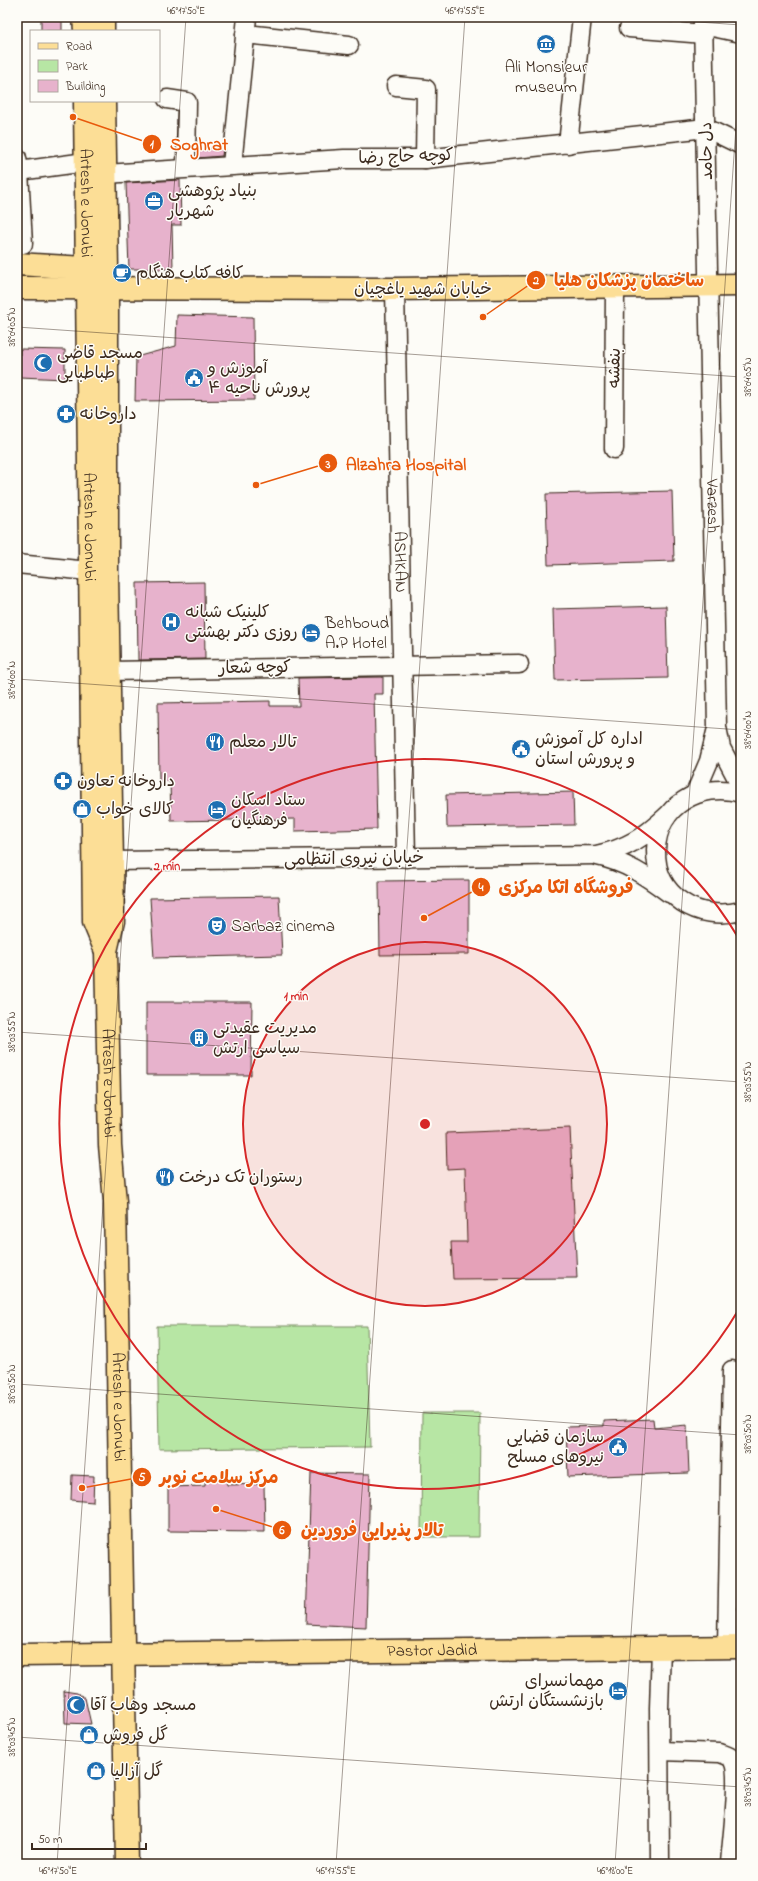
<svg xmlns="http://www.w3.org/2000/svg" width="758" height="1881" font-family="'Indie Flower','Playpen Sans Arabic',sans-serif">
	<rect width="100%" height="100%" fill="#fdfcf7"/>
	<filter id="ink" filterUnits="userSpaceOnUse"><feTurbulence type="fractalNoise" baseFrequency=".025" numOctaves="2"/><feDisplacementMap in="SourceGraphic" scale="8" xChannelSelector="R" yChannelSelector="G"/><feConvolveMatrix kernelMatrix="1 2 1 2 8 2 1 2 1" color-interpolation-filters="sRGB"/></filter>
	<g filter="url(#ink)">
		<path fill="#b7e6a4" stroke="#798861" d="M157,1326H367L370,1447L159,1449Z
			M422,1413H480L479,1537H421Z"/>
		<path fill="#e7b2cc" stroke="#3b2a1e" d="M41,17H62V31H41Z
			M212,148H223L222,156L197,158V149Z
			M180,180L181,225H172L173,269H129L126,183Z
			M177,315L253,317L254,400L135,401L136,357L176,346Z
			M20,349L65,350V379L20,377Z
			M672,491L674,561L548,565L546,494Z
			M204,582L205,659L138,660L137,583Z
			M666,606L668,678L555,680L553,609Z
			M383,677V694H374L377,829L295,831V819L171,821L170,781L159,782L158,703L270,701V706H299L298,678Z
			M573,792L574,825L447,827L446,795Z
			M469,880V954L380,955L379,881Z
			M279,896L282,955L154,958L150,898Z
			M146,1002H252L251,1075H146Z
			M570,1128L577,1278L453,1279L451,1242H467L465,1168L447,1169L446,1133Z
			M653,1419L654,1428L687,1425L689,1473L568,1477L566,1427L604,1426V1421Z
			M311,1473L370,1474L366,1627L306,1624Z
			M72,1475L94,1476L93,1502L71,1500Z
			M205,1479H226L227,1485L264,1484L265,1532L168,1531V1487L205,1486Z
			M64,1691L77,1693L85,1698L91,1724L65,1723Z"/>
		<g fill="none" stroke-linecap="round" stroke-linejoin="round">
			<defs>
				<g id="minor">
					<path id="s1" d="M703,17L717,727L721,748L741,786"/>
					<path d="M703,25L741,33"/>
					<path d="M629,28L704,34"/>
					<path d="M245,34L349,45"/>
					<path d="M396,86L426,89L425,159"/>
					<path d="M167,99L187,102L186,168"/>
					<path d="M568,144L582,17"/>
					<path d="M17,158L19,171L86,162"/>
					<path d="M232,165L247,17"/>
					<path d="M19,171L23,244"/>
					<path d="M105,174L344,159H425L706,128L741,145"/>
					<path id="s2" d="M395,289L406,858"/>
					<path d="M614,449L615,287"/>
					<path d="M17,564L89,571"/>
					<path d="M109,671L519,664"/>
					<path d="M741,793C701,781 657,806 656,850C655,897 699,922 741,911"/>
					<path d="M695,794L709,761L716,732"/>
					<path d="M597,856C626,862 646,876 669,893"/>
					<path d="M112,861L596,855C627,849 644,837 667,816"/>
					<path d="M727,1647L732,1370"/>
					<path d="M660,1751L720,1753C725,1755 731,1756 733,1761C741,1775 731,1845 730,1864"/>
					<path d="M660,1864L659,1708L661,1648"/>
				</g>
				<g id="major">
					<path d="M84,17L85,31"/>
					<path d="M103,17V31"/>
					<path id="s3" d="M85,101L94,922L106,951"/>
					<path id="s4" d="M104,101L107,269V574L113,921L106,951L110,1145L115,1202L127,1864"/>
					<path d="M17,264L102,269"/>
					<path d="M17,288L395,289L741,285"/>
					<path id="s5" d="M17,1655L741,1647"/>
				</g>
			</defs>
			<use href="#minor" stroke="#3b2a1e" stroke-width="21"/>
			<use href="#major" stroke="#3b2a1e" stroke-width="25"/>
			<use href="#minor" stroke="#fdfcf7" stroke-width="18"/>
			<use href="#major" stroke="#fcde96" stroke-width="22"/>
		</g>
	</g>
	<path fill="none" stroke="#3b2a1e" stroke-width="1" stroke-opacity="0.45" d="M626,17L741,25M17,327L741,377M17,679L741,730M17,1032L741,1082M17,1384L741,1435M17,1737L741,1787M57,1864L186,17M336,1864L465,17M615,1864L741,55"/>
	<circle cx="425" cy="1124" r="182" fill="#d62828" fill-opacity=".12"/>
	<g fill="none" stroke="#d62828" stroke-width="2">
		<circle cx="425" cy="1124" r="182"/>
		<path d="M739 1309A365 365 0 1 1 739 939"/>
	</g>
	<defs>
		<symbol id="museum-disc" viewBox="-11 -11 22 22"><circle r="9.5" fill="#1f6fb2" stroke="#fdfcf7"/><path d="M0-6L6-3V-2H-6V-3ZM-5-1h2V3h-2ZM-1-1h2V3h-2ZM3-1h2V3H3ZM-6 4H6V6H-6Z" fill="#fff"/></symbol>
		<symbol id="office-disc" viewBox="-11 -11 22 22"><circle r="9.5" fill="#1f6fb2" stroke="#fdfcf7"/><path d="M-6-3h4V-5.5h4V-3h4V5H-6ZM-1-4.5V-3h2v-1.5ZM-6 0V1H6V0Z" fill="#fff"/></symbol>
		<symbol id="cafe-disc" viewBox="-11 -11 22 22"><circle r="9.5" fill="#1f6fb2" stroke="#fdfcf7"/><path d="M-5.5-4.5H6V0H3Q3 3.5 0 3.5H-2.5Q-5.5 3.5-5.5 0ZM3-3.2v2h1.7v-2ZM-6 4.5H4V6H-6Z" fill="#fff"/></symbol>
		<symbol id="mosque-disc" viewBox="-11 -11 22 22"><circle r="9.5" fill="#1f6fb2" stroke="#fdfcf7"/><path d="M3.5-4.9A6 6 0 1 0 3.5 4.9A5 5 0 1 1 3.5-4.9Z" fill="#fff"/></symbol>
		<symbol id="civic-disc" viewBox="-11 -11 22 22"><circle r="9.5" fill="#1f6fb2" stroke="#fdfcf7"/><path d="M-.6-6.5H3V-4.5H.6V-3L4-1V1h2V6H-6V1h2V-1L-.6-3ZM-1.2 2.5V6h2.4V2.5Z" fill="#fff"/></symbol>
		<symbol id="pharmacy-disc" viewBox="-11 -11 22 22"><circle r="9.5" fill="#1f6fb2" stroke="#fdfcf7"/><path d="M-2-6h4v4h4v4h-4v4h-4v-4h-4v-4h4Z" fill="#fff"/></symbol>
		<symbol id="hospital-disc" viewBox="-11 -11 22 22"><circle r="9.5" fill="#1f6fb2" stroke="#fdfcf7"/><path d="M-5-5h3v3.5h4V-5h3V5h-3V1.5h-4V5h-3Z" fill="#fff"/></symbol>
		<symbol id="hotel-disc" viewBox="-11 -11 22 22"><circle r="9.5" fill="#1f6fb2" stroke="#fdfcf7"/><path d="M-6-4.5h1.5V1H6V5H4.5V3h-9V5H-6ZM-4 0a1.8 1.8 0 1 1 3.6 0ZM.5 0V-2.5h3Q6-2.5 6 0Z" fill="#fff"/></symbol>
		<symbol id="restaurant-disc" viewBox="-11 -11 22 22"><circle r="9.5" fill="#1f6fb2" stroke="#fdfcf7"/><path d="M-5-6h1v4h1v-4h1v4h1v-4h1v5L-1.5 .5V6h-2V.5L-5-1ZM5-6V6H3V1.5H1.5Q1.5-4 5-6Z" fill="#fff"/></symbol>
		<symbol id="shop-disc" viewBox="-11 -11 22 22"><circle r="9.5" fill="#1f6fb2" stroke="#fdfcf7"/><path d="M-5-2.5h2.3a2.7 3.5 0 0 1 5.4 0H5L5.5 6h-11ZM-1.5-2.5h3a1.5 2.3 0 0 0-3 0Z" fill="#fff"/></symbol>
		<symbol id="theatre-disc" viewBox="-11 -11 22 22"><circle r="9.5" fill="#1f6fb2" stroke="#fdfcf7"/><path d="M-5-5.5Q0-4 5-5.5V0Q5 5 0 6Q-5 5-5 0ZM-3.3-2.5H-1v1.5H-3.3ZM1-2.5H3.3v1.5H1ZM-2.8 1Q0 5.5 2.8 1Z" fill="#fff"/></symbol>
		<symbol id="building-disc" viewBox="-11 -11 22 22"><circle r="9.5" fill="#1f6fb2" stroke="#fdfcf7"/><path d="M-4-6H4V6H1V3H-1V6H-4ZM-2.5-4.3h1.7v1.8h-1.7ZM.8-4.3h1.7v1.8H.8ZM-2.5-1h1.7V.8h-1.7ZM.8-1h1.7V.8H.8Z" fill="#fff"/></symbol>
	</defs>
	<g fill-rule="evenodd">
		<use href="#museum-disc" x="535" y="33" width="22" height="22"/>
		<use href="#office-disc" x="143" y="190" width="22" height="22"/>
		<use href="#cafe-disc" x="111" y="262" width="22" height="22"/>
		<use href="#mosque-disc" x="32" y="352" width="22" height="22"/>
		<use href="#civic-disc" x="183" y="367" width="22" height="22"/>
		<use href="#pharmacy-disc" x="55" y="403" width="22" height="22"/>
		<use href="#hospital-disc" x="160" y="611" width="22" height="22"/>
		<use href="#hotel-disc" x="300" y="622" width="22" height="22"/>
		<use href="#restaurant-disc" x="204" y="731" width="22" height="22"/>
		<use href="#civic-disc" x="510" y="738" width="22" height="22"/>
		<use href="#pharmacy-disc" x="52" y="770" width="22" height="22"/>
		<use href="#shop-disc" x="71" y="798" width="22" height="22"/>
		<use href="#hotel-disc" x="206" y="799" width="22" height="22"/>
		<use href="#theatre-disc" x="206" y="915" width="22" height="22"/>
		<use href="#building-disc" x="188" y="1027" width="22" height="22"/>
		<use href="#restaurant-disc" x="154" y="1166" width="22" height="22"/>
		<use href="#civic-disc" x="607" y="1436" width="22" height="22"/>
		<use href="#hotel-disc" x="607" y="1680" width="22" height="22"/>
		<use href="#mosque-disc" x="65" y="1694" width="22" height="22"/>
		<use href="#shop-disc" x="78" y="1724" width="22" height="22"/>
		<use href="#shop-disc" x="85" y="1760" width="22" height="22"/>
	</g>
	<g text-anchor="middle" dominant-baseline="central" stroke-width="3" stroke-linejoin="round" paint-order="stroke">
		<g font-size="17" fill="#3b2a1e" stroke="#fdfcf7" text-anchor="start">
			<text x="546" y="67" text-anchor="middle">Ali Monsieur<tspan x="546" dy="20">museum</tspan></text>
			<text x="168" y="191">بنیاد پژوهشی<tspan x="168" dy="20">شهریار</tspan></text>
			<text x="136" y="273">کافه کتاب هنگام</text>
			<text x="57" y="353">مسجد قاضی<tspan x="57" dy="20">طباطبایی</tspan></text>
			<text x="208" y="368">آموزش و<tspan x="208" dy="20">پرورش ناحیه ۴</tspan></text>
			<text x="80" y="414">داروخانه</text>
			<text x="185" y="612">کلینیک شبانه<tspan x="185" dy="20">روزی دکتر بهشتی</tspan></text>
			<text x="325" y="623">Behboud<tspan x="325" dy="20">A.P Hotel</tspan></text>
			<text x="535" y="739">اداره کل آموزش<tspan x="535" dy="20">و پرورش استان</tspan></text>
			<text x="229" y="742">تالار معلم</text>
			<text x="77" y="781">داروخانه تعاون</text>
			<text x="231" y="800">ستاد اسکان<tspan x="231" dy="20">فرهنگیان</tspan></text>
			<text x="96" y="809">کالای خواب</text>
			<text x="231" y="926">Sarbaz cinema</text>
			<text x="213" y="1028">مدیریت عقیدتی<tspan x="213" dy="20">سیاسی ارتش</tspan></text>
			<text x="179" y="1177">رستوران تک درخت</text>
			<text x="604" y="1437" text-anchor="end">سازمان قضایی<tspan x="604" dy="20">نیروهای مسلح</tspan></text>
			<text x="604" y="1681" text-anchor="end">مهمانسرای<tspan x="604" dy="20">بازنشستگان ارتش</tspan></text>
			<text x="90" y="1705">مسجد وهاب آقا</text>
			<text x="103" y="1735">گل فروش</text>
			<text x="110" y="1771">گل آزالیا</text>
		</g>
		<g font-size="17" fill="#3b2a1e" stroke="#fdfcf7">
			<text transform="translate(707 151) rotate(-91)">دل حامد</text>
			<text transform="translate(406 157) rotate(-2)">کوچه حاج رضا</text>
			<text stroke="none"><textPath href="#s3" startOffset="102">Artesh e Jonubi</textPath></text>
			<text x="423" y="289">خیابان شهید یاغچیان</text>
			<text transform="translate(615 368) rotate(-89)">بنفشه</text>
			<text stroke="none"><textPath href="#s1" startOffset="489">Varzesh</textPath></text>
			<text stroke="none"><textPath href="#s3" startOffset="426">Artesh e Jonubi</textPath></text>
			<text stroke="none"><textPath href="#s2" startOffset="273">ASHKAN</textPath></text>
			<text transform="translate(255 668) rotate(-1)">کوچه شعار</text>
			<text transform="translate(354 859) rotate(-1)">خیابان نیروی انتظامی</text>
			<text stroke="none"><textPath href="#s4" startOffset="983">Artesh e Jonubi</textPath></text>
			<text stroke="none"><textPath href="#s4" startOffset="1307">Artesh e Jonubi</textPath></text>
			<text stroke="none"><textPath href="#s5" startOffset="415">Pastor Jadid</textPath></text>
		</g>
	</g>
	<circle cx="425" cy="1124" r="6" fill="#d62828" stroke="#fdfcf7" stroke-width="2"/>
	<g font-size="12" text-anchor="middle" font-weight="bold" fill="#d62828" stroke="#fdfcf7" stroke-width="3" stroke-linejoin="round" paint-order="stroke">
		<text x="167" y="870">2 min</text>
		<text x="296" y="1000">1 min</text>
	</g>
	<path fill="none" stroke="#e8590c" stroke-width="1.5" d="M73 117L152 144M483 317L536 280M256 485L328 463M424 918L481 887M82 1488L142 1477M216 1509L282 1530"/>
	<g fill="#e8590c" stroke="#fdfcf7" stroke-width="1.5">
		<circle cx="73" cy="117" r="4"/>
		<circle cx="483" cy="317" r="4"/>
		<circle cx="256" cy="485" r="4"/>
		<circle cx="424" cy="918" r="4"/>
		<circle cx="82" cy="1488" r="4"/>
		<circle cx="216" cy="1509" r="4"/>
		<circle cx="152" cy="144" r="10"/>
		<circle cx="536" cy="280" r="10"/>
		<circle cx="328" cy="463" r="10"/>
		<circle cx="481" cy="887" r="10"/>
		<circle cx="142" cy="1477" r="10"/>
		<circle cx="282" cy="1530" r="10"/>
	</g>
	<g font-size="12" text-anchor="middle" font-weight="bold" fill="#fff">
		<text x="152" y="148">1</text>
		<text x="536" y="284">2</text>
		<text x="328" y="468">3</text>
		<text x="481" y="891">4</text>
		<text x="142" y="1481">5</text>
		<text x="282" y="1534">6</text>
	</g>
	<g font-size="18" text-anchor="middle" font-weight="bold" fill="#e8590c" stroke="#fdfcf7" stroke-width="3" stroke-linejoin="round" paint-order="stroke">
		<text x="199" y="150">Soghrat</text>
		<text x="629" y="286">ساختمان پزشکان هلیا</text>
		<text x="406" y="470">Alzahra Hospital</text>
		<text x="566" y="893">فروشگاه اتکا مرکزی</text>
		<text x="219" y="1483">مرکز سلامت نوبر</text>
		<text x="372" y="1536">تالار پذیرایی فروردین</text>
	</g>
	<rect width="758" height="1881" fill="none" stroke="#fdfcf7" stroke-width="44"/>
	<rect x="30" y="30" width="130" height="72" fill="#fdfcf7" stroke="#afa8a0"/>
	<rect x="38" y="43" width="20" height="6" fill="#fcde96" stroke="#afa8a0"/>
	<text x="66" y="50" font-size="12" fill="#3b2a1e">Road</text>
	<rect x="38" y="60" width="20" height="12" fill="#b7e6a4" stroke="#afa8a0"/>
	<text x="66" y="70" font-size="12" fill="#3b2a1e">Park</text>
	<rect x="38" y="80" width="20" height="12" fill="#e7b2cc" stroke="#afa8a0"/>
	<text x="66" y="90" font-size="12" fill="#3b2a1e">Building</text>
	<path d="M32 1843v6h114v-6" fill="none" stroke="#3b2a1e" stroke-width="2"/>
	<text x="38" y="1843" font-size="12" fill="#3b2a1e" stroke="#fdfcf7" stroke-width="3" paint-order="stroke">50 m</text>
	<rect x="22" y="22" width="714" height="1837" fill="none" stroke="#3b2a1e" stroke-width="1.5"/>
	<g font-size="10" text-anchor="middle" fill="#3b2a1e">
		<text x="186" y="14">46°17'50"E</text>
		<text x="465" y="14">46°17'55"E</text>
		<text transform="translate(11 327) rotate(-90)" y="4">38°04'05"N</text>
		<text transform="translate(747 377) rotate(-90)" y="4">38°04'05"N</text>
		<text transform="translate(11 680) rotate(-90)" y="4">38°04'00"N</text>
		<text transform="translate(747 730) rotate(-90)" y="4">38°04'00"N</text>
		<text transform="translate(11 1032) rotate(-90)" y="4">38°03'55"N</text>
		<text transform="translate(747 1082) rotate(-90)" y="4">38°03'55"N</text>
		<text transform="translate(11 1384) rotate(-90)" y="4">38°03'50"N</text>
		<text transform="translate(747 1434) rotate(-90)" y="4">38°03'50"N</text>
		<text transform="translate(11 1737) rotate(-90)" y="4">38°03'45"N</text>
		<text transform="translate(747 1787) rotate(-90)" y="4">38°03'45"N</text>
		<text x="58" y="1874">46°17'50"E</text>
		<text x="336" y="1874">46°17'55"E</text>
		<text x="615" y="1874">46°18'00"E</text>
	</g>
</svg>
